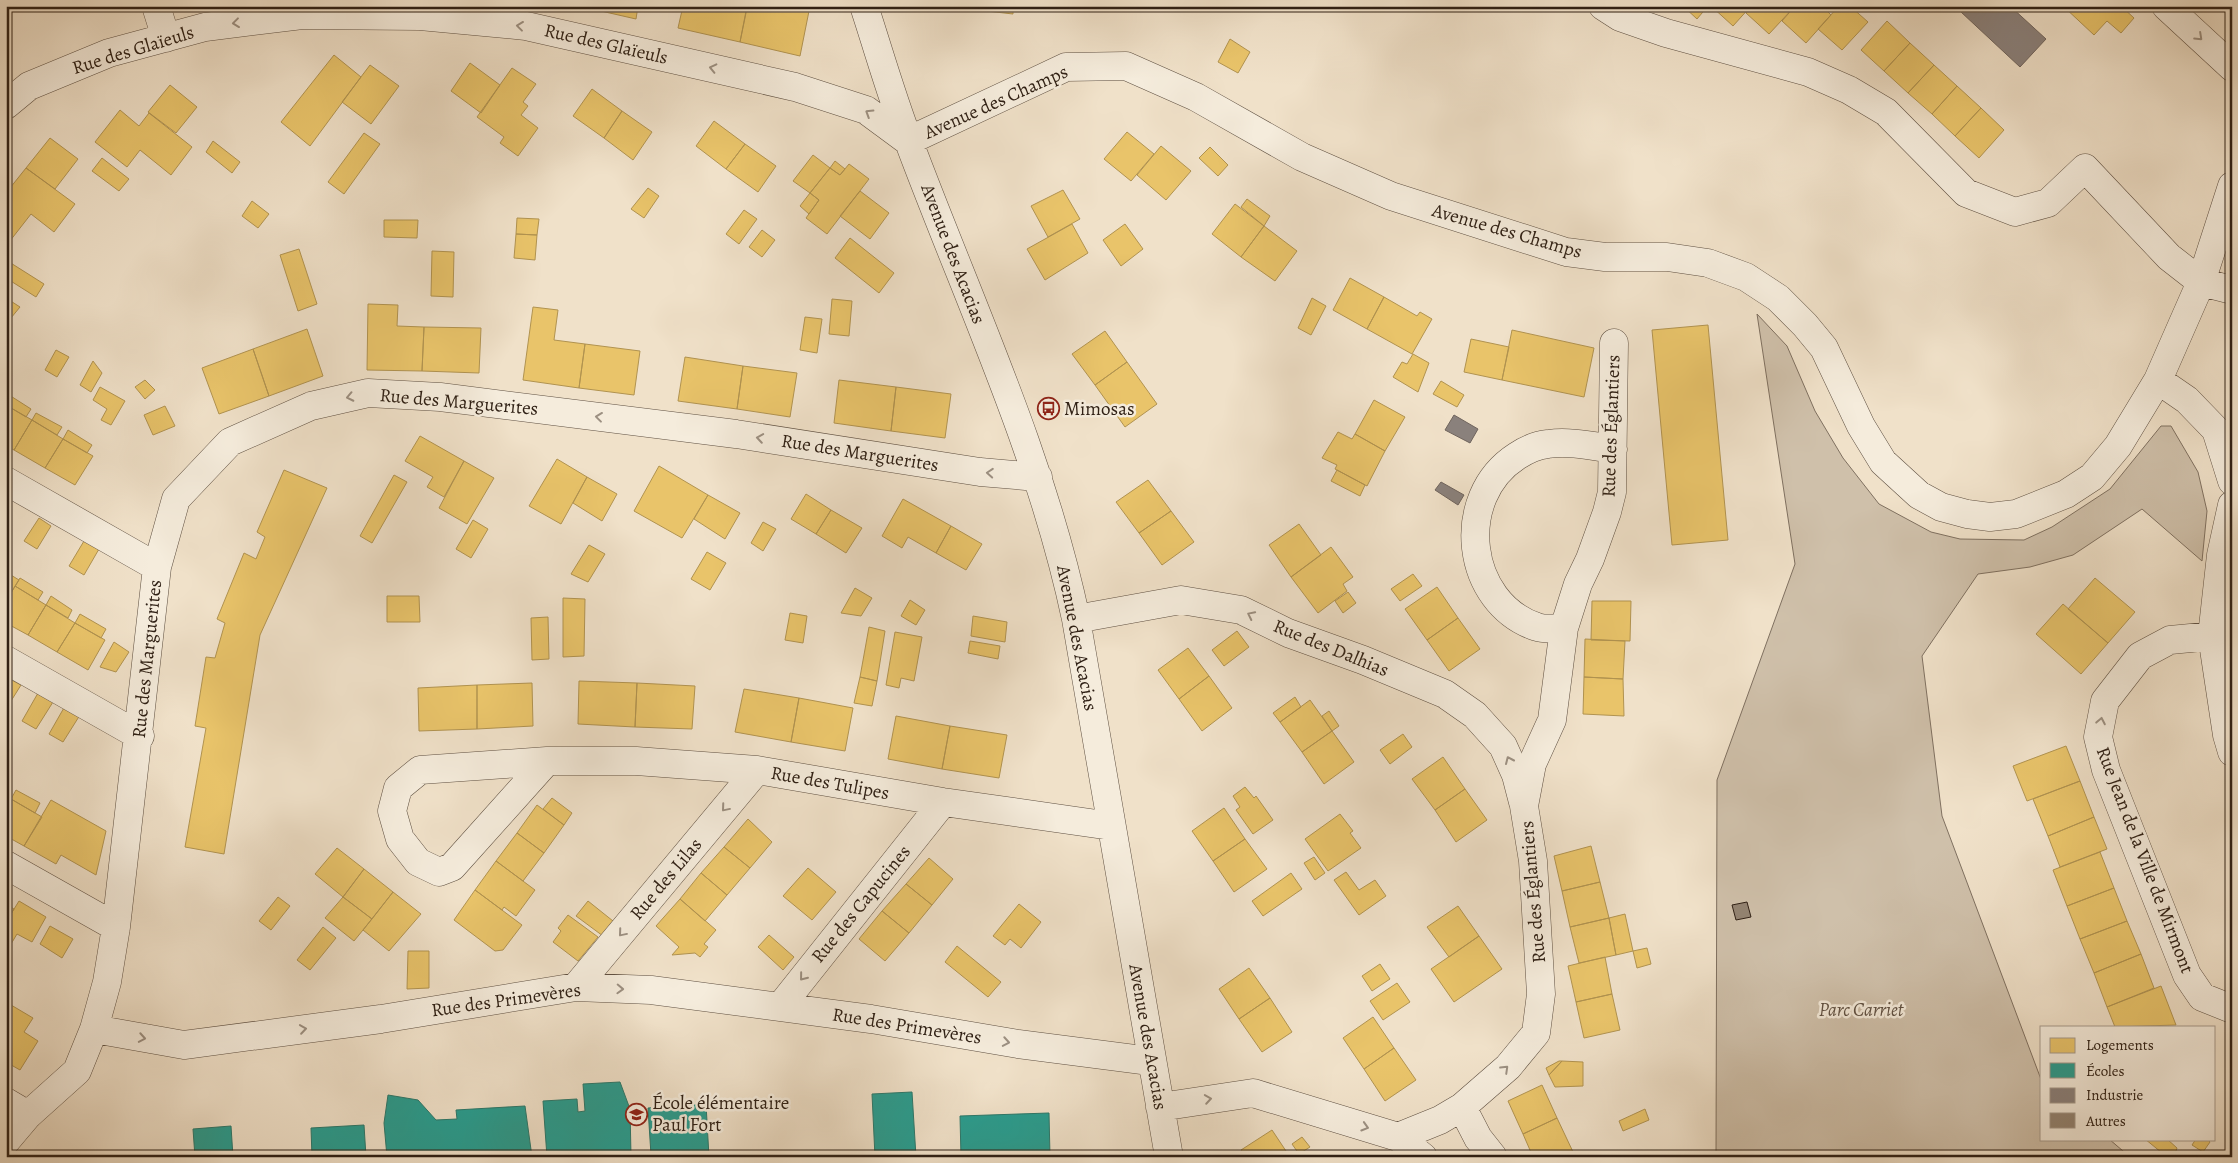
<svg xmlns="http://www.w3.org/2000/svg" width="2238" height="1163" font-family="Alegreya,serif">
	<rect width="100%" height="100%" fill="#f0e1c9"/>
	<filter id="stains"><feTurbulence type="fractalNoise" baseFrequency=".004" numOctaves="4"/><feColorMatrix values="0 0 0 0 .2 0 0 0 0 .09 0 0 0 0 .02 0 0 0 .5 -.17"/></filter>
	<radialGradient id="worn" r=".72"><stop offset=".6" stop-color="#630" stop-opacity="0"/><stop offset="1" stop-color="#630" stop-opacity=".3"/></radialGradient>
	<path fill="#cfc0aa" stroke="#7f7060" d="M1757,314L1787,346L1815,411L1843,458L1879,504L1931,532L1960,539L2024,540L2052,527L2110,489L2161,426H2171L2198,472L2207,511L2202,561L2142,509L2073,555L2030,567L1978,574L1922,656L1942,816L2042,1082V1139H2109L2130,1157H1716L1717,780L1795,564Z"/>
	<path fill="#e9c46a" stroke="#b19350" d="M579,6H638L636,19Z
		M683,6H744L747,8L740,42L678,28Z
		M747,6H810L800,56L740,42Z
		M970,6H1013V14L969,9Z
		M1683,6H1708L1697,19Z
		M1711,6H1751L1733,26Z
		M1751,6H1795L1769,34L1746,13Z
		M1795,6H1822L1831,15L1806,43L1782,21Z
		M1839,6H1850L1868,22L1842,50L1818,29Z
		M2063,6H2121L2134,18L2121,33L2107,21L2094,35Z
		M1887,21L1910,43L1884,71L1861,50Z
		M1230,39L1250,52L1238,73L1218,62Z
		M1910,43L1934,65L1908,93L1884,71Z
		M334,55L361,77L310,146L281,122Z
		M470,63L500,85L481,113L451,91Z
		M370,65L399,86L371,124L342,102Z
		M1934,65L1957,86L1932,114L1908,93Z
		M512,68L536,84L523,102L528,106L521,115L538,128L518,156L500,143L504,137L477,117Z
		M170,85L197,107L176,133L148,112Z
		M1957,86L1981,108L1955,136L1932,114Z
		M592,89L622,111L604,138L573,116Z
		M1981,108L2004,130L1979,158L1955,136Z
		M120,110L139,126L149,113L192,147L171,175L140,150L127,167L95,142Z
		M622,111L652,132L633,160L604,138Z
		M714,121L745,144L726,169L696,146Z
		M1127,132L1154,154L1131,181L1104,159Z
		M364,133L380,144L344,194L328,182Z
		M50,138L78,159L55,189L26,168Z
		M213,141L240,162L232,173L206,152Z
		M745,144L776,166L758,192L726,169Z
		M1161,146L1191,171L1166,200L1137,175Z
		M1210,147L1228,165L1218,176L1199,158Z
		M813,155L830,168L810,193L793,181Z
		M102,158L129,179L119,191L92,171Z
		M835,161L845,169L840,175L830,168Z
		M849,164L869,179L827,234L806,218L819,200L810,193L830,168L840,175Z
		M26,168L75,204L54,232L31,214L6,246V193Z
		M648,188L659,196L644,218L631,209Z
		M1063,190L1080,219L1048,237L1031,206Z
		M860,191L889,213L870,239L840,216Z
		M810,193L819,200L809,214L800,206Z
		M1247,199L1270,216L1264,226L1241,207Z
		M252,201L269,214L258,228L242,216Z
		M1235,204L1264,226L1241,257L1212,234Z
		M744,210L757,219L739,244L726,234Z
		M517,218L539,219L537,235L516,234Z
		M384,220H418L417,238L384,237Z
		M1072,224L1088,253L1045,280L1027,249Z
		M1125,224L1143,249L1121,266L1103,240Z
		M1264,226L1297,251L1275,281L1241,257Z
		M762,230L775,240L762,257L749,247Z
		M516,234L537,235L535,260L514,258Z
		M850,238L894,273L879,293L835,258Z
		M299,249L317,304L298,311L280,255Z
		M432,251L454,252L453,297L431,296Z
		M6,260L44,284L36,297L6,278Z
		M1350,278L1384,297L1367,329L1333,310Z
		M1384,297L1417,316L1420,312L1432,319L1412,354L1367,329Z
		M6,298L20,307L6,324Z
		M1312,298L1326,306L1311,335L1298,328Z
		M832,299L852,301L849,336L829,334Z
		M368,304L398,305L397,326L424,327L422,371L367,370Z
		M533,307L558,310L554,340L585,344L579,388L523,380Z
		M805,317L822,319L817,353L800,350Z
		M1708,325L1728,540L1672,545L1652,330Z
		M424,327L481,328L479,373L422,371Z
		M307,329L323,376L269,396L253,349Z
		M1512,330L1594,348L1584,397L1502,380Z
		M1105,331L1127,362L1095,385L1072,354Z
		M1471,339L1509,347L1502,380L1464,372Z
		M585,344L640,351L634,395L579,388Z
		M253,349L269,396L219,414L202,368Z
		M56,350L69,357L57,377L45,370Z
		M1413,354L1429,363L1418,392L1393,377L1402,362L1407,364Z
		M685,357L743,366L737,409L678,401Z
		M93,361L102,373L91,392L80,385Z
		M1127,362L1157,404L1125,427L1095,385Z
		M743,366L797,373L790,417L737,409Z
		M145,380L155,390L145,399L135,387Z
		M839,380L896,387L891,431L834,423Z
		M1441,381L1464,395L1457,407L1433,394Z
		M100,387L125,401L111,425L101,420L107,409L93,400Z
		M896,387L951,394L945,438L891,431Z
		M6,393L31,409L26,417L6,405Z
		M1374,400L1405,417L1385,451L1355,434Z
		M6,405L32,420L14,450L6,446Z
		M165,406L175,426L153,435L144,415Z
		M36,413L62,427L57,435L32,420Z
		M32,420L63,439L45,468L14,450Z
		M68,430L92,445L87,453L63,439Z
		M1338,432L1352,439L1355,434L1385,451L1367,486L1335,469L1337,465L1322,458Z
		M420,436L464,461L444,497L427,487L433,477L405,461Z
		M63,439L93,456L75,485L45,468Z
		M557,459L587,477L561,524L529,506Z
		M464,461L494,478L467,524L439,508Z
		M659,466L708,495L682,538L634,511Z
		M284,470L327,488L260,635L224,854L185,847L206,728L195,726L206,657L215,658L225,623L217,619L244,553L256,559L265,537L257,532Z
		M1337,470L1365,485L1360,496L1331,481Z
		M394,475L407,482L372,543L360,536Z
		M587,477L617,494L602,521L573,503Z
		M1148,480L1171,511L1139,533L1116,502Z
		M806,494L831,510L816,534L791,519Z
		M708,495L740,513L725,539L694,519Z
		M903,499L951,526L936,553L908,537L902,548L882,536Z
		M831,510L862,528L846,553L816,534Z
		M1171,511L1194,542L1162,565L1139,533Z
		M39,518L51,526L37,549L24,541Z
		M473,520L488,529L471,558L456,549Z
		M763,522L776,529L763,551L751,543Z
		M1299,524L1321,555L1291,577L1269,545Z
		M951,526L982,544L966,570L936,553Z
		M84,541L99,549L84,575L69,566Z
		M589,545L605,554L588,582L571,574Z
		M1331,547L1353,577L1343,584L1347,591L1318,613L1291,577Z
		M707,552L726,563L710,590L691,579Z
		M6,572L19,580L6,601Z
		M1413,574L1422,586L1400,601L1391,589Z
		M20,578L43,592L38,600L15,586Z
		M2095,578L2135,612L2108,643L2068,609Z
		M15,586L46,605L28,635L6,623V601Z
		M1437,587L1458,618L1427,640L1405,609Z
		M855,588L872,598L861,616L841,613Z
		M1348,592L1356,603L1343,613L1335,601Z
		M51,596L72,610L68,618L46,605Z
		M387,596H419L420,622H387Z
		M563,598L585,599L584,656L563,657Z
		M910,600L925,610L916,625L901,616Z
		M1592,601H1631L1630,641L1591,640Z
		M2063,604L2108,643L2081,674L2036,634Z
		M46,605L75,623L57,652L28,635Z
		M790,613L807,616L803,643L785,640Z
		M80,614L106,629L101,638L75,623Z
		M973,616L1007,622L1005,642L971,636Z
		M548,617L549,659L532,660L531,618Z
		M1458,618L1480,649L1449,671L1427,640Z
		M75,623L105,640L88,670L57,652Z
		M869,627L885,631L877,681L860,677Z
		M1237,631L1249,647L1224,666L1212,650Z
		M895,632L922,637L914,681L901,678L899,688L886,685Z
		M1585,639L1625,641L1623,679L1584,677Z
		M970,641L1000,646L998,659L968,653Z
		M114,642L129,652L116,672L100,667Z
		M1188,648L1209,676L1179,699L1158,670Z
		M1209,676L1232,708L1202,731L1179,699Z
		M6,677L21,685L6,709Z
		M860,677L877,681L872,706L854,703Z
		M1584,677L1623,679L1624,716L1583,714Z
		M579,681L637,683L635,727L578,724Z
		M532,683L533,726L477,729V685Z
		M637,683L695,686L692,729L635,727Z
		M477,685V729L419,731L418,688Z
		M744,689L799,698L791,742L735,732Z
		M38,693L53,702L36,729L22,721Z
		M1295,697L1301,707L1280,722L1273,713Z
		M799,698L853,708L845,751L791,742Z
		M1310,700L1332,731L1302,752L1280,722Z
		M65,706L80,715L63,742L49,734Z
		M1329,711L1339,726L1332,731L1322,716Z
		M896,716L950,726L942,769L888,759Z
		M950,726L1007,735L999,778L942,769Z
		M1332,731L1354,762L1324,784L1302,752Z
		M1403,734L1412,747L1390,764L1380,750Z
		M2066,746L2080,781L2027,801L2013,766Z
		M1443,757L1465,789L1435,810L1412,779Z
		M2080,781L2094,817L2048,836L2033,799Z
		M1245,787L1254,798L1256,796L1273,820L1253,834L1236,810L1240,807L1233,796Z
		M1465,789L1487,820L1456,842L1435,810Z
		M16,790L40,803L35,813L11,799Z
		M552,798L572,813L564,825L543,809Z
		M11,799L42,817L24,846L6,836V807Z
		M51,800L106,831L96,875L61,855L56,864L24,846Z
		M537,805L564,825L544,853L517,833Z
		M1224,808L1245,839L1213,861L1192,831Z
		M1340,814L1353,831L1350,833L1361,848L1328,871L1305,839Z
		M2094,817L2107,849L2060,867L2048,836Z
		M748,819L772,842L750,868L724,847Z
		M517,833L544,853L523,881L496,861Z
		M1245,839L1267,869L1234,892L1213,861Z
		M1591,846L1600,882L1562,891L1554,856Z
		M724,847L750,868L727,895L701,873Z
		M337,848L364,869L343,897L315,874Z
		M2100,852L2114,888L2067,906L2053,870Z
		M1314,857L1325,873L1315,880L1304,863Z
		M929,858L953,879L932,905L906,884Z
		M496,861L535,890L516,916L504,907L502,910L475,890Z
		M808,868L836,892L812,920L783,896Z
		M364,869L393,892L372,919L343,897Z
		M1346,872L1359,890L1375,880L1386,896L1359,915L1334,880Z
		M701,873L727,895L705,921L680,899Z
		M1291,873L1302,889L1263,916L1252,901Z
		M1600,882L1609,918L1570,927L1562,891Z
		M906,884L932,905L909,933L882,911Z
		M2114,888L2127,921L2080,939L2067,906Z
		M475,890L522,925L503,950L495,951L454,920Z
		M393,892L421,914L389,951L363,930Z
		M278,897L290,906L271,930L259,921Z
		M343,897L372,919L354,941L325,918Z
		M680,899L716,930L704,944L708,947L700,957L695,953L672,955L679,947L656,926Z
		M19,901L46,917L32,942L17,934L11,944L6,942V922Z
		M588,901L613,921L603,936L576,916Z
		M6,904L14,909L6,922Z
		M1019,904L1041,922L1021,948L1010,939L1005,945L993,936Z
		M1458,906L1479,936L1449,957L1427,927Z
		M882,911L909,933L885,961L859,939Z
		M1625,914L1633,951L1616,955L1609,918Z
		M568,915L598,937L578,961L553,942L561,931L558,928Z
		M1609,918L1616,955L1579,963L1570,927Z
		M2127,921L2141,954L2094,973L2080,939Z
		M50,926L73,939L62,958L40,944Z
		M323,927L336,938L310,970L297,960Z
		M769,935L794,957L783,970L758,947Z
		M1479,936L1502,969L1454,1002L1431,969Z
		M957,946L1001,982L988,997L945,962Z
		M1647,948L1651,964L1637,968L1633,951Z
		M408,951H429V988L407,989Z
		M2141,954L2154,988L2107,1007L2094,973Z
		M1605,957L1612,994L1576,1002L1568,966Z
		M1380,964L1390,979L1372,991L1362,976Z
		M1249,968L1270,998L1239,1019L1219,989Z
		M1397,983L1410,1002L1383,1020L1370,1001Z
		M2161,986L2176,1025L2115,1027L2107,1007Z
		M1612,994L1620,1030L1584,1038L1576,1002Z
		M1270,998L1292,1032L1262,1052L1239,1019Z
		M6,1002L33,1018L24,1032L38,1041L20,1070L6,1062Z
		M1373,1017L1394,1048L1364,1069L1343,1038Z
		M1394,1048L1416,1080L1385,1101L1364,1069Z
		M1559,1061H1562L1549,1075L1546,1068Z
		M1562,1061L1583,1062V1086L1555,1087L1549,1075Z
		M1542,1085L1557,1118L1523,1134L1508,1101Z
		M1645,1109L1649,1120L1623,1131L1619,1121Z
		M1557,1118L1574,1154L1568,1157H1533L1523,1134Z
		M1272,1130L1290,1157H1246L1241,1150Z
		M1302,1137L1310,1147L1299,1154L1292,1144Z
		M2145,1139H2167L2177,1148L2174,1157H2167Z
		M2196,1139H2207L2210,1142L2203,1152L2192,1145Z"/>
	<path fill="#2a9d8f" stroke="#2c786a" d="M620,1082L630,1109L631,1156L651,1155L648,1108L706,1104L709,1157H547L543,1101L577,1099L578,1112L585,1111L583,1084Z
		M912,1092L916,1157H875L872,1094Z
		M388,1095L418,1100L436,1120L457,1119L456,1110L525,1106L532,1157H387L384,1123Z
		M1049,1113L1050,1157H961L960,1116Z
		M364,1125L366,1157H312L311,1128Z
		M231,1126L233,1157H195L193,1129Z"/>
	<path fill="#8a817c" stroke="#6f645d" d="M1966,6H2010L2046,39L2020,67L1961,12Z
		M1454,415L1478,429L1470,443L1445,430Z
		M1441,482L1464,495L1458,505L1435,490Z"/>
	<path fill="#938473" stroke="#2f2015" d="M1747,902L1751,917L1736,920L1732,905Z"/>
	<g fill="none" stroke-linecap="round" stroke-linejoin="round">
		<defs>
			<path id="minor" d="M156,6L166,38
				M864,6C879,52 892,98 909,142C968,300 1041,453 1076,619L1169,1157
				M1603,6L1620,17L1666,33L1808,72L1849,90L1886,112L1966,193L2015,212L2048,203L2085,168L2169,257L2201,282L2232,290
				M2166,6L2232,67
				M6,105L29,86L109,53L205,27L302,15L420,16L526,26L795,87L866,110L908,141
				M908,141L1066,67L1126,66L1196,97L1302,157L1391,196L1566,252L1605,257H1667L1708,263L1746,277L1778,298L1805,325L1824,348L1861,426L1883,462L1919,495L1941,507L1967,514L1990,517L2016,514L2066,494L2092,477L2118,446L2158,380L2201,282L2232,186
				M2158,380L2187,400L2216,430L2232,481
				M6,481L157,567
				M2232,505L2221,555L2212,636L2227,735L2232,752
				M1076,619L1181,600L1241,610L1288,633L1363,660L1445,694L1475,715L1503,746L1516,775L1523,802
				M1564,628C1556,628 1545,630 1537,627C1465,603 1453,497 1517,456C1526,450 1538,445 1548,444C1570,441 1592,446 1613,449
				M2212,636L2170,640L2140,656L2105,701L2098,737L2106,770L2187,975L2202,997L2232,1009
				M6,660L140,736
				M547,761L452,867L439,872L418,862L400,839L392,811L398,788L420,770L547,761H636L757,770L943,802L1111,826
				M6,865L116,927
				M576,987L757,770
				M780,1007L943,802
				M94,1029L184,1045L381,1019L576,987L651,990L871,1019L1018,1044L1150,1061
				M6,1102L28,1115
				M1160,1107L1253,1093L1398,1137L1440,1120L1462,1107L1508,1067L1536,1033L1541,994L1533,861L1524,806L1532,764L1552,720L1564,628L1578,584L1590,559L1607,512L1612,492L1614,343
				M1462,1107L1478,1138L1493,1157
				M1398,1137L1423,1157
				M6,1141L28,1115L77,1071L94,1029L107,982L116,927L157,567L176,499L230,442L311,406L368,393L440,397L736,434L980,472L1038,477"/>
		</defs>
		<use href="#minor" stroke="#5f5042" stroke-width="29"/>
		<use href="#minor" stroke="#f5ecdc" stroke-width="28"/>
	</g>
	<defs><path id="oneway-chevron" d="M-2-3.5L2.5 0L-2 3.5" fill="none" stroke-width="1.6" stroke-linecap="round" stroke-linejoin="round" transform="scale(1.25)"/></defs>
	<g stroke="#9c9082">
		<use href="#oneway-chevron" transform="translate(236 23) rotate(173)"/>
		<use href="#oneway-chevron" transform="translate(520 26) rotate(-173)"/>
		<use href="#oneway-chevron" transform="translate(2199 37) rotate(43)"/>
		<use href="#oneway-chevron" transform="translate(713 68) rotate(-167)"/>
		<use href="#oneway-chevron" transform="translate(869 113) rotate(-148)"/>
		<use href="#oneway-chevron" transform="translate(350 397) rotate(168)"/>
		<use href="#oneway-chevron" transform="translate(599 417) rotate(-173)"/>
		<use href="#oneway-chevron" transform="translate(760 438) rotate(-171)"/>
		<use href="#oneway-chevron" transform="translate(990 473) rotate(-176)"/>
		<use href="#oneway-chevron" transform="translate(1251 615) rotate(-154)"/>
		<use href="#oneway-chevron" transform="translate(2101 721) rotate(-79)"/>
		<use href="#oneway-chevron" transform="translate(1509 760) rotate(-114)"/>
		<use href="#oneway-chevron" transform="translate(725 808) rotate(130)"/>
		<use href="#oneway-chevron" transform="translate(622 933) rotate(130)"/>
		<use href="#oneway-chevron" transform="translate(803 977) rotate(129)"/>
		<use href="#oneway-chevron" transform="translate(620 989) rotate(2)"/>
		<use href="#oneway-chevron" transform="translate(303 1029) rotate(-8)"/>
		<use href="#oneway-chevron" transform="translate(142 1038) rotate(10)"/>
		<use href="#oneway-chevron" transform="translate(1006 1042) rotate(10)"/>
		<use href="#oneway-chevron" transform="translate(1505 1069) rotate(-44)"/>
		<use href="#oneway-chevron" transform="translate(1208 1099) rotate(-9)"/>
		<use href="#oneway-chevron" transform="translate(1365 1127) rotate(17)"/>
	</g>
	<defs>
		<symbol id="bus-ring" viewBox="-11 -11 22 22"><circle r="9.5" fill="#f5ecdc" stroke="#8f2418" stroke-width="1.5"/><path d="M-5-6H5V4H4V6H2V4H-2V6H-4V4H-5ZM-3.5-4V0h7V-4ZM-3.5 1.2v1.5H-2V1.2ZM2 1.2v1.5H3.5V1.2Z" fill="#8f2418"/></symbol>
		<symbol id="school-ring" viewBox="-11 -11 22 22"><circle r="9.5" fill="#f5ecdc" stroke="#8f2418" stroke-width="1.5"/><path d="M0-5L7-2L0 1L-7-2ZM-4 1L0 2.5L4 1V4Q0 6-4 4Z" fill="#8f2418"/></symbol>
	</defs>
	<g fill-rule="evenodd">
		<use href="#bus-ring" x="1036" y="396" width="25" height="25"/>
		<use href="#school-ring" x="624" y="1102" width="25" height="25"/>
	</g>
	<g text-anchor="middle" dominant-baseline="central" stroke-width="5" stroke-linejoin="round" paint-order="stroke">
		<g font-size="19" fill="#2f2015" stroke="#f5ecdc">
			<text transform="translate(606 44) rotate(13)">Rue des Glaïeuls</text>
			<text transform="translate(133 50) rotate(-17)">Rue des Glaïeuls</text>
			<text transform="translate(996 102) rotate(-24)">Avenue des Champs</text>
			<text transform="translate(1507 231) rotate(16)">Avenue des Champs</text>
			<text transform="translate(953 254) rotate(69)">Avenue des Acacias</text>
			<text transform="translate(459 402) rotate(5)">Rue des Marguerites</text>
			<text transform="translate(1611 426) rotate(-88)">Rue des Églantiers</text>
			<text transform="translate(860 453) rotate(9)">Rue des Marguerites</text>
			<text transform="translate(1077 638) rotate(79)">Avenue des Acacias</text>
			<text transform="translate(1331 648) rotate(22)">Rue des Dalhias</text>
			<text transform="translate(147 659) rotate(-84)">Rue des Marguerites</text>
			<text transform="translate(830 783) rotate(10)">Rue des Tulipes</text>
			<text transform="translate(2145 860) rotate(69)">Rue Jean de la Ville de Mirmont</text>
			<text transform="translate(666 879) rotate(-50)">Rue des Lilas</text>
			<text transform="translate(1533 892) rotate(-95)">Rue des Églantiers</text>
			<text transform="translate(861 904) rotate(-51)">Rue des Capucines</text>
			<text transform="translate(506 1000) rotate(-8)">Rue des Primevères</text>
			<text transform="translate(907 1026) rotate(9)">Rue des Primevères</text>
			<text transform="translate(1148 1037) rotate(80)">Avenue des Acacias</text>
		</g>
		<g font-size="19" fill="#2f2015" stroke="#f5ecdc" text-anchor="start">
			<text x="1064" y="409">Mimosas</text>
			<text x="652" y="1103">École élémentaire<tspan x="652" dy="22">Paul Fort</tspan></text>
		</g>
		<g font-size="19" font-style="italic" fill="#5f5042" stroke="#f5ecdc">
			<text x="1861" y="1010">Parc Carriet</text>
		</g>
	</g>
	<rect width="2238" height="1163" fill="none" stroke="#f0e1c9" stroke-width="25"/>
	<rect x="8" y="8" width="2223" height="1148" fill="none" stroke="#2f2015" stroke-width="2.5"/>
	<rect x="12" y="12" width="2213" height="1138" fill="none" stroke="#2f2015"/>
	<rect x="2040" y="1026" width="175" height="115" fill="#f5ecdc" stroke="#a69a8c"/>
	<rect x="2050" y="1038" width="25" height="15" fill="#e9c46a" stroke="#a69a8c"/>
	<text x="2086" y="1050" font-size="15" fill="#2f2015">Logements</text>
	<rect x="2050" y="1063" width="25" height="15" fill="#2a9d8f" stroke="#a69a8c"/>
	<text x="2086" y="1076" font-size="15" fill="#2f2015">Écoles</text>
	<rect x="2050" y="1088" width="25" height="15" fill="#8a817c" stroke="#a69a8c"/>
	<text x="2086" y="1100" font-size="15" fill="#2f2015">Industrie</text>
	<rect x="2050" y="1113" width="25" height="15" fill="#938473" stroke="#a69a8c"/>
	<text x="2086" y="1126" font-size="15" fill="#2f2015">Autres</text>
	<rect width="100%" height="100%" filter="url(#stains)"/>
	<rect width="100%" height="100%" fill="url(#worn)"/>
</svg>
